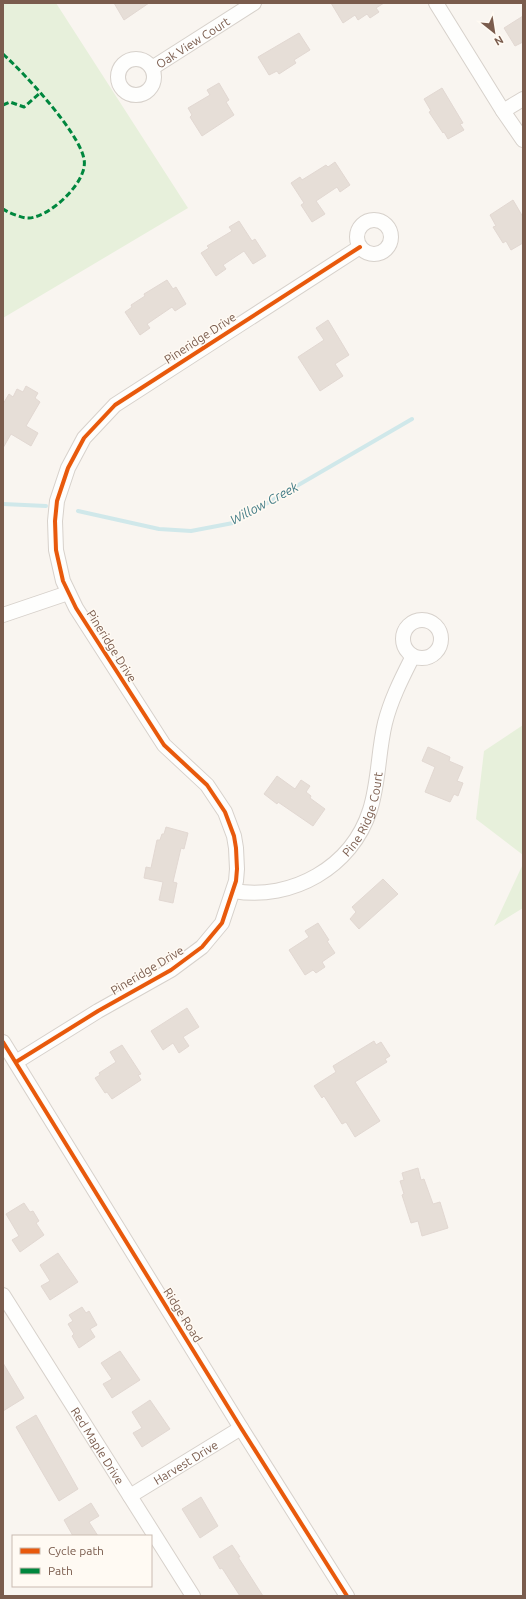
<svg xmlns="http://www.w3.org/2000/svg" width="526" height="1599" font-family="Ubuntu,sans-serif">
	<rect width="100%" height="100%" fill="#f9f5f0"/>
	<path fill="#e7f0db" d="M3,3H56L188,208L3,318Z
		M523,725V855L476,819L484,751Z
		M523,864V908L494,926Z"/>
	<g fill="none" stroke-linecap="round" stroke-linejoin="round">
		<path stroke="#d0e8ea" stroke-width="4" d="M3,504L46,506
			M78,511L159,529L191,531L233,523L412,419"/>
	</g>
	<path fill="#e6ded7" stroke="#e2d8d2" d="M114,3H149L124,20Z
		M331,3H384L376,8L379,12L370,18L367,14L358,20L355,15L343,23Z
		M523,16V42L515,46L504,28Z
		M299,33L310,50L294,60L296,63L279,74L277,71L269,75L258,57Z
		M219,83L229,100L226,102L234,115L202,136L190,117L192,115L188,108L210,95L207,90Z
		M442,88L463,123L460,124L464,130L448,139L444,132L443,133L429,112L431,111L424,99Z
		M335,162L350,185L340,192L337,187L316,201L325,214L312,222L301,205L304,203L291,183L300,177L302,180L326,165L328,167Z
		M513,200L523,217V243L511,250L506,241L503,243L493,227L496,226L490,215Z
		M239,221L252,241L255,239L266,256L253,264L244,251L223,265L226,269L216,276L201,253L209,248L207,246L232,231L229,227Z
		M167,280L173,289L176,287L186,304L175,311L172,307L147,324L150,328L140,335L125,312L132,307L131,305L145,296L144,294Z
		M328,320L349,355L335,364L343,376L320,391L298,357L324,340L316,328Z
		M26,386L38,393L35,398L40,402L26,426L38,433L31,446L11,434L3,448V404L9,394L13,397L17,389L23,392Z
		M428,747L450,757L449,761L463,767L457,781L463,783L458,796L454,794L450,802L425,792L435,767L422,761Z
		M277,776L295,789L301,780L310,786L306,792L311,796L310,798L325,809L313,826L278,802L277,804L264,794Z
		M166,827L188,833L184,849L181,848L173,882L177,883L173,903L159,900L163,882L144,878L146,867L151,868L157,840H160L162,834H164Z
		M383,879L398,894L359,929L350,919L356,912L352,907Z
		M318,923L329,940L327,941L335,953L322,962L325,967L316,973L313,970L305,975L289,950L309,937L305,931Z
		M187,1008L199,1027L183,1037L189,1046L179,1053L173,1043L163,1050L151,1031Z
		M374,1041L376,1045L381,1042L390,1056L385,1059L387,1062L355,1082L380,1121L355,1137L346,1122L342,1124L324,1096L322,1098L314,1086L336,1072L333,1066Z
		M122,1045L141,1074L138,1075L141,1080L112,1099L107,1092L105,1093L95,1078L100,1075L99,1073L116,1062L110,1052Z
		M418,1168L421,1180L424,1179L433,1204L440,1202L448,1228L422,1236L418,1221L411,1223L402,1195L404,1194L400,1181L404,1180L402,1173Z
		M24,1203L30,1212L33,1211L39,1221L36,1223L44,1235L20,1252L12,1240L19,1236L6,1214Z
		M58,1253L78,1282L50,1300L41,1286L50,1281L40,1265Z
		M82,1307L86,1313L89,1311L97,1325L90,1329L95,1337L79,1348L72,1336L74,1334L68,1324L73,1321L69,1315Z
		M120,1351L140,1380L112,1398L103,1384L112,1379L101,1363Z
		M3,1363L24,1398L3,1411Z
		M150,1400L170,1429L142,1447L133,1433L142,1428L132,1412Z
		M36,1415L78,1489L59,1501L16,1427Z
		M201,1497L218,1526L200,1538L182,1509Z
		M91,1503L99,1516L89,1522L98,1536H73L64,1520Z
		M232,1545L240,1557H238L263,1596H240L222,1568L220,1569L213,1557Z"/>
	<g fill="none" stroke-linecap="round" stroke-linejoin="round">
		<defs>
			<g id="minor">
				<path d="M436,3L503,111L523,140"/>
				<circle cx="136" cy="77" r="18"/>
				<path id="s1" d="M152,68L254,3"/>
				<path d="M503,111L523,99"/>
				<circle cx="374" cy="237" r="17"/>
				<path d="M3,615L68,593"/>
				<circle cx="422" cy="639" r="19"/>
				<path id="s2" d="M234,891C292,901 352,867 370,810C379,782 378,752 385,723C391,699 402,678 413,656"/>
				<path d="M3,1042L241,1428L347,1596"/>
				<path d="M16,1062L98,1011L171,970L202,947L222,923L236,881L237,869L236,848L234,836L225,812L207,785L164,745L76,608L63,581L56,550L55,521L57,501L68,468L84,438L115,405L360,247"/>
				<path id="s3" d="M3,1295L193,1596"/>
				<path id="s4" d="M130,1496L241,1428"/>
			</g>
		</defs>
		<use href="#minor" stroke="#d7d1cb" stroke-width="16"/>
		<use href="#minor" stroke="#fefefd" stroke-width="14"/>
		<path stroke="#00873e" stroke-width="3" stroke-dasharray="6 3" stroke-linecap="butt" d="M3,54C24,73 79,132 84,159C89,181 50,217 29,218C24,219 7,212 3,209
			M3,105L10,102L24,107L40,93"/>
		<defs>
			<path id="cycleway" d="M3,1042L241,1428L347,1596
				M16,1062L98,1011L171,970L202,947L222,923L236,881L237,869L236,848L234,836L225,812L207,785L164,745L76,608L63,581L56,550L55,521L57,501L68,468L84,438L115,405L360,247"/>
		</defs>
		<use href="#cycleway" stroke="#fffaf3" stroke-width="6"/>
		<use href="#cycleway" stroke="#e8590c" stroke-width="4"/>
	</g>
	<g text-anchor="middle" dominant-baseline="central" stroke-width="3" stroke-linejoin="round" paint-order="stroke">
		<g font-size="12" fill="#7a5c4d" stroke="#fffaf3">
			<text stroke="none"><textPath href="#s1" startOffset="48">Oak View Court</textPath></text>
			<text transform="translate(200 338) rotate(-33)">Pineridge Drive</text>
			<text transform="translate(112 646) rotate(58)">Pineridge Drive</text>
			<text stroke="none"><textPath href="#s2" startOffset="166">Pine Ridge Court</textPath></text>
			<text transform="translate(147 970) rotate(-31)">Pineridge Drive</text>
			<text transform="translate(183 1315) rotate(58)">Ridge Road</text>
			<text stroke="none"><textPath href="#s3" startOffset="178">Red Maple Drive</textPath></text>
			<text stroke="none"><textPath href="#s4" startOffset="65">Harvest Drive</textPath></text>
		</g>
		<g font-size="13" font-style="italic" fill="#437c86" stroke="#fffaf3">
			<text transform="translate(264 503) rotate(-28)">Willow Creek</text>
		</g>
	</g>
	<rect width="526" height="1599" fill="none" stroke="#7a5c4d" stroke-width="8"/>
	<rect x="12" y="1535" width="140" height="52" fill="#fffaf3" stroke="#cabbb1"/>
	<rect x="20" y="1548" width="20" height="6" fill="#e8590c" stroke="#cabbb1"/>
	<text x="48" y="1555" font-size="12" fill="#7a5c4d">Cycle path</text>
	<rect x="20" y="1568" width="20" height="6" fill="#00873e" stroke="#cabbb1"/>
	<text x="48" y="1575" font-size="12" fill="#7a5c4d">Path</text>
	<g transform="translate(494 32) rotate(150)" stroke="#fffaf3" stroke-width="3" paint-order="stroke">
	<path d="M0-3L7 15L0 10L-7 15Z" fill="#7a5c4d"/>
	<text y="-6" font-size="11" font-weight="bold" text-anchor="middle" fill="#7a5c4d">N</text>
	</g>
</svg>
